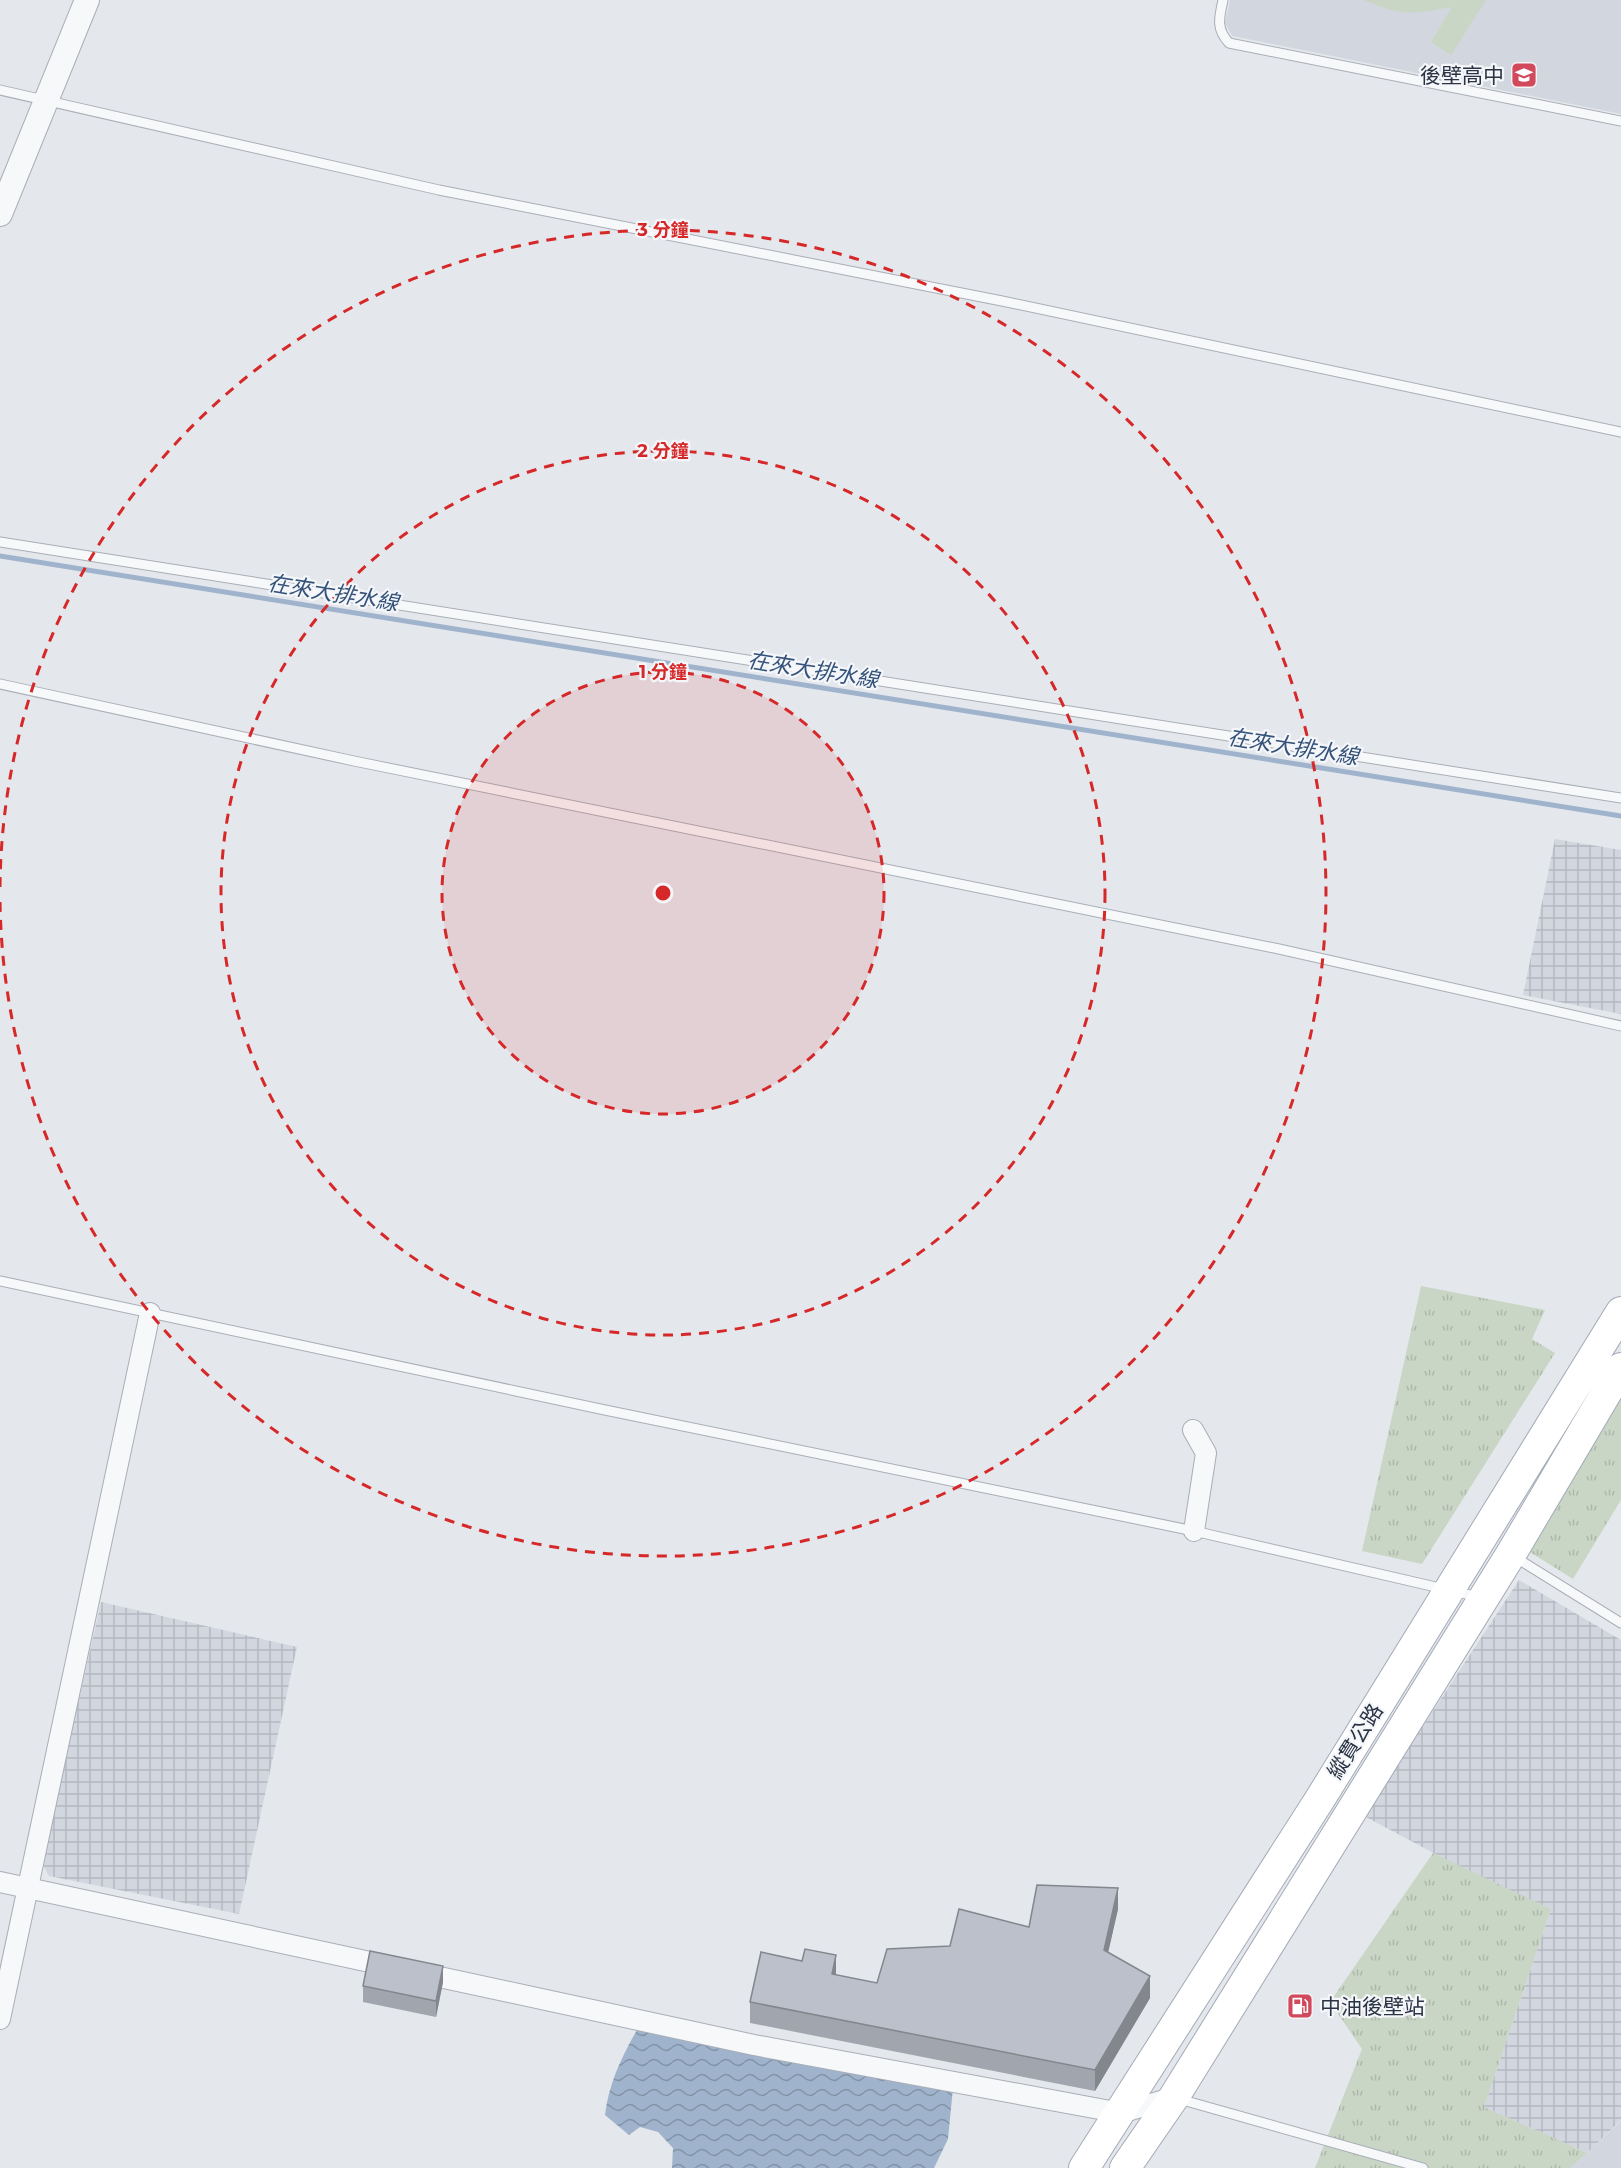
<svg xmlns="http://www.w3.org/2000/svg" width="1621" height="2168" font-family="Montserrat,'Noto Sans TC',sans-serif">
	<defs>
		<pattern id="industrial-grid" width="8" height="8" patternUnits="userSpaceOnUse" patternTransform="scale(1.5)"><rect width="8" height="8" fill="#d2d6de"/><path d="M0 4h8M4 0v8" fill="none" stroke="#b4b8c0"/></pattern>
		<pattern id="grass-tufts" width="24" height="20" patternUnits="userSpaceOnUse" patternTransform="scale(1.5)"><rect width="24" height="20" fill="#c9d6c5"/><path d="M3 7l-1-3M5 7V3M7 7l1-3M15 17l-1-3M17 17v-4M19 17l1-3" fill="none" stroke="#adb8ab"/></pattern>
		<pattern id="water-waves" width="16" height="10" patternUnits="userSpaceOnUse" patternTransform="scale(1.5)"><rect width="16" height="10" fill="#9fb4cc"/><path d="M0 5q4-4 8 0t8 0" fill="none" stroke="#8293a7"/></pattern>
	</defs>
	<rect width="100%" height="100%" fill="#e4e7ec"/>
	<path fill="#d2d6de" d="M1230,0H1621V114L1232,36L1225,23Z
		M1621,2121V2168H1570L1587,2153Z"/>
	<path fill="url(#industrial-grid)" d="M1555,839L1621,850V1014L1523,995Z
		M1519,1580L1621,1640V2120L1587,2153L1484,2107L1551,1909L1454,1864L1364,1816Z
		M101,1602L297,1647L239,1914L49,1876L42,1863Z"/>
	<path fill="url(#grass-tufts)" d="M1421,1286L1545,1310L1532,1339L1555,1353L1422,1564L1362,1551Z
		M1621,1395V1500L1573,1579L1525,1549Z
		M1433,1853L1551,1909L1484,2107L1587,2153L1570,2168H1315L1362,2049L1330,2002Z"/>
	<path fill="#c9d6c5" d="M1364,0H1486L1451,55L1431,42L1452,7C1411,14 1404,17 1364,0Z"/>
	<path fill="url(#water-waves)" d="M641,2023L953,2088L948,2139L934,2168H672L673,2148L658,2132L640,2127L629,2135L605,2115C609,2081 624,2052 641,2023Z"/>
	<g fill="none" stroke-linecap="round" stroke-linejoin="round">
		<path stroke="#9fb4cc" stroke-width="5" d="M0,556L1621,816"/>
		<defs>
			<path id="service" d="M1223,0C1219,18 1216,29 1229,43L1621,121
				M0,90L439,190L1002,301L1621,432
				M0,542L1621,798
				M0,684L354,761L1279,949L1621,1026
				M0,1281L605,1410L1194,1531L1479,1597
				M1513,1556L1621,1623
				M1179,2099L1423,2168"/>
			<path id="minor" d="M1193,1430L1206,1453L1194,1531
				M0,1882L754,2045L1121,2113L1174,2097
				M0,2019L150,1313"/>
			<path id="tertiary" d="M0,214L87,0"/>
			<path id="primary" d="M1084,2168L1320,1799L1621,1312
				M1125,2168L1174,2097L1511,1554L1621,1368"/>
		</defs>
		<use href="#service" stroke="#a9aeb7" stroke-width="11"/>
		<use href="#minor" stroke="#a9aeb7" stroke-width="22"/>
		<use href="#tertiary" stroke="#a9aeb7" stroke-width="26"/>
		<use href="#primary" stroke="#a3abb8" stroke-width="32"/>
		<use href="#service" stroke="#f7f8fa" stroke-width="9"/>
		<use href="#minor" stroke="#f7f8fa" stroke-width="20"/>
		<use href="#tertiary" stroke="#f7f8fa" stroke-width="24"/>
		<use href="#primary" stroke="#fff" stroke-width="30"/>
	</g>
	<path fill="#a1a5ae" d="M1118,1909L1108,1952L1150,1998L1095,2091L750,2023V2002L836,1975L877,1983L950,1946L1029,1927Z
		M443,1982L436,2017L363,2002V1986Z"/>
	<path fill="#83868d" d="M1118,1888V1909L1104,1971V1950Z
		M836,1955V1977L832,1974Z
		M443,1966V1982L436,2017V2001Z
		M1150,1976V1998L1095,2091V2070Z"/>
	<path fill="#bbc0ca" stroke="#83868d" stroke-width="1.5" d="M1037,1885L1118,1888L1104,1950L1150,1976L1095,2070L750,2002L761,1952L802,1961L805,1949L836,1955L832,1974L877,1983L887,1949L950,1946L959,1909L1029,1927Z
		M370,1951L443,1966L436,2001L363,1986Z"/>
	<circle cx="663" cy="893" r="221" fill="#d62828" fill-opacity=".12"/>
	<g fill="none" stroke="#d62828" stroke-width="3" stroke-dasharray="10 8">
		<circle cx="663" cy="893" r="221"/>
		<circle cx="663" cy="893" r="442"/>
		<path d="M0 887A663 663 0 1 1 0 899"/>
	</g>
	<defs>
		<symbol id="school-square" viewBox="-11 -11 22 22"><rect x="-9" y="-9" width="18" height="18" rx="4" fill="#d1495b" stroke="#f4f6f9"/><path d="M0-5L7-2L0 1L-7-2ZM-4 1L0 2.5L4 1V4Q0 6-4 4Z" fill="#fff"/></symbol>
		<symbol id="fuel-square" viewBox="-11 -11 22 22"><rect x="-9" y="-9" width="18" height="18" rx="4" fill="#d1495b" stroke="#f4f6f9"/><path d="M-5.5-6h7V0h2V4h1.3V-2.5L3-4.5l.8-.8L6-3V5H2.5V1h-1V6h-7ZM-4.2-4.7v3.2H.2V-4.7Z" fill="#fff"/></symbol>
	</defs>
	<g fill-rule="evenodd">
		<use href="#school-square" x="1509" y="60" width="30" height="30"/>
		<use href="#fuel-square" x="1285" y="1991" width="30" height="30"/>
	</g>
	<g text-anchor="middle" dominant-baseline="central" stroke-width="4.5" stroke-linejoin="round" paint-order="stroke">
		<g font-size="21" fill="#2b3445" stroke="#f4f6f9" text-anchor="end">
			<text x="1504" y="75">後壁高中</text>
			<text x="1320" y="2006" text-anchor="start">中油後壁站</text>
		</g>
		<g font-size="21" fill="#2b3445" stroke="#f4f6f9">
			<text transform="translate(1355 1741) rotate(-58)">縱貫公路</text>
		</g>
		<g font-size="22" font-style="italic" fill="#34527a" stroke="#f4f6f9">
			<text transform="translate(333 593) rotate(9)">在來大排水線</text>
			<text transform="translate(813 670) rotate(9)">在來大排水線</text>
			<text transform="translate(1293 747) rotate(9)">在來大排水線</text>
		</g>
	</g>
	<circle cx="663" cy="893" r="9" fill="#d62828" stroke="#f4f6f9" stroke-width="3"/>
	<g font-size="18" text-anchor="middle" font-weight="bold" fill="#d62828" stroke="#f4f6f9" stroke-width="4.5" stroke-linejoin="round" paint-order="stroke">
		<text x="663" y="236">3 分鐘</text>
		<text x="663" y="457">2 分鐘</text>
		<text x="663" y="678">1 分鐘</text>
	</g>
</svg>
